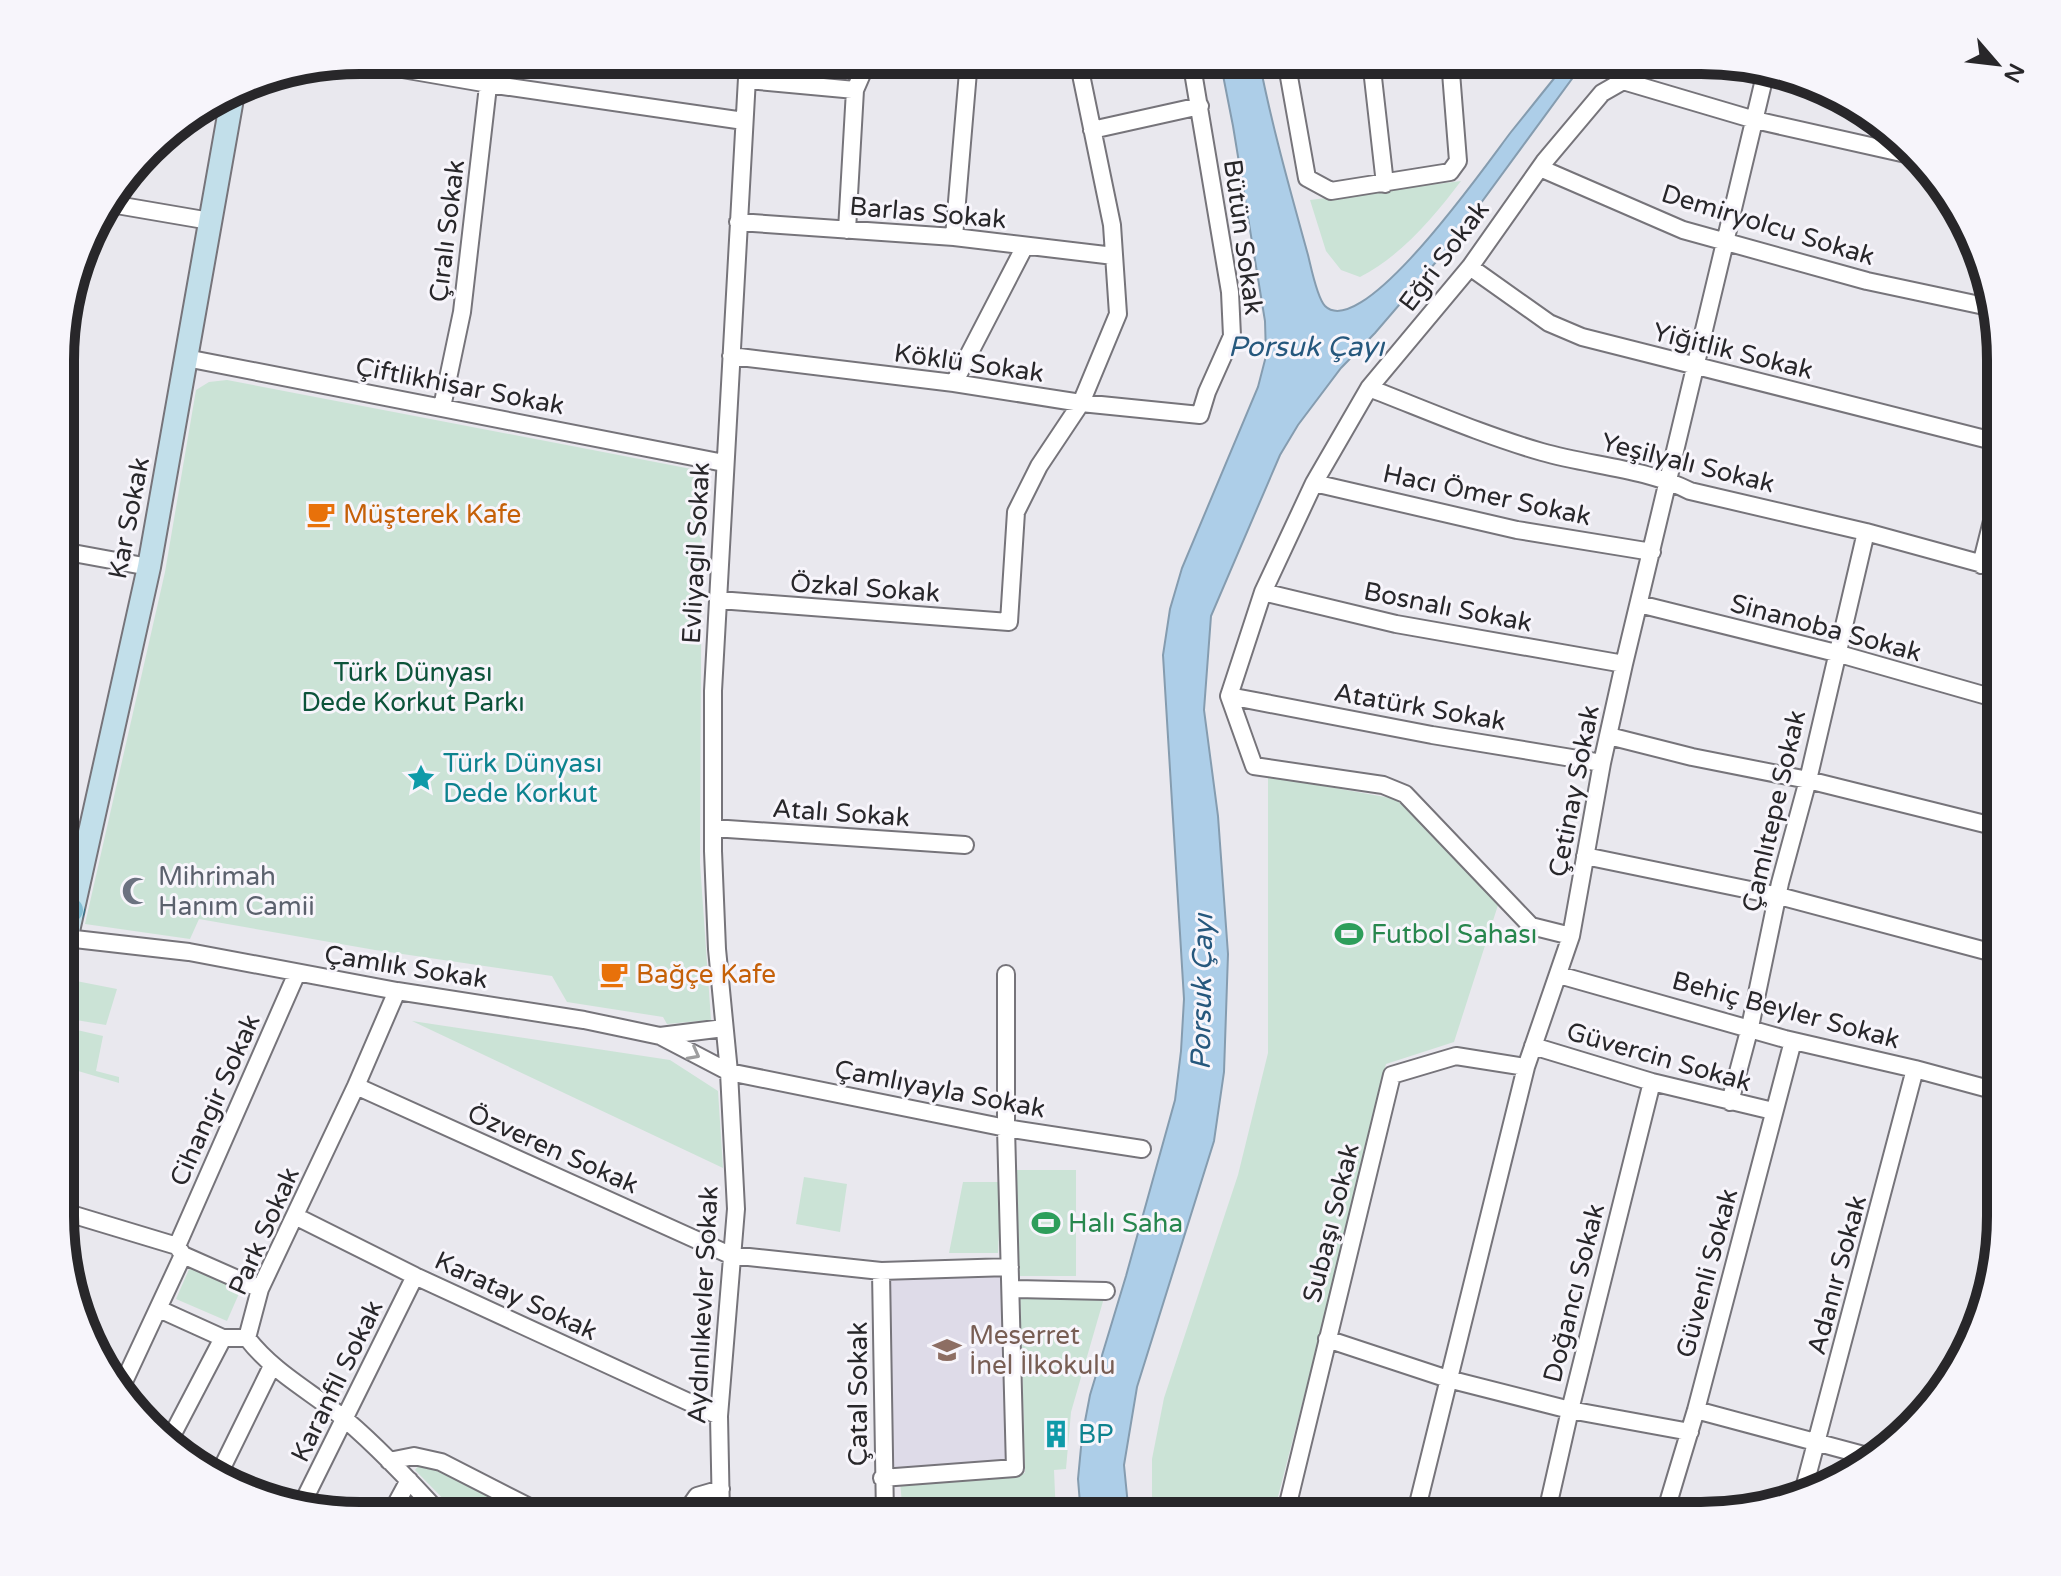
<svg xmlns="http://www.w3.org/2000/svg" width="2061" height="1576" font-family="'Varela Round',sans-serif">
	<rect width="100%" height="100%" fill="#e9e8ee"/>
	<path fill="#dedbe8" d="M1010,1267L1015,1468L882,1478L881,1271Z"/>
	<path fill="#cbe3d6" d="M1461,181C1434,217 1401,256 1360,277L1341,270L1326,251L1310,200Z
		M227,380L702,471L700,863L711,1020L667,1024L663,1017L567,1002L552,976L375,950L199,919L190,939L85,924L165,572L196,390L209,382Z
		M1268,776L1396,799L1499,902L1454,1042L1386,1064L1346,1234L1273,1516H1152V1459L1164,1398L1238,1175L1268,1053Z
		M71,980L117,989L106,1025L76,1020L70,1005Z
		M412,1021L670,1060L718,1091L723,1168Z
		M77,1030L103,1036L96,1071L119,1077V1083L78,1071Z
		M1017,1170H1076V1276H1017Z
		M804,1177L847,1184L840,1232L796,1224Z
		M963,1182H1001L998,1253H949Z
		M190,1267L241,1289L227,1321L176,1299Z
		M1020,1289L1106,1291L1071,1412L1066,1469L1054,1470L1056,1516H903L900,1481L1025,1473Z
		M419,1465L429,1467L529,1515H459L415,1470Z"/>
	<path fill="#adcee8" stroke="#859caf" stroke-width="2" d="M1220,60H1259C1272,126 1290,190 1308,255C1311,267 1317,298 1325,306C1363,343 1490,159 1511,132C1530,108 1549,85 1568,61H1585L1448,248L1375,333L1341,368L1298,425L1280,455L1211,616L1204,710L1218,816L1228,954L1224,1072L1214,1141L1137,1387L1124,1465L1129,1516H1081L1078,1479L1082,1437L1090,1395L1126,1276L1175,1100L1181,1051L1184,999L1163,655L1170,609L1182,568L1258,387L1266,356L1265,321L1233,126Z"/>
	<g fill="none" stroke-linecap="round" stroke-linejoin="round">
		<defs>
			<path id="street" d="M1286,60L1307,178L1331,191L1450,172L1458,161L1450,60
				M1371,60L1385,184
				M356,61L489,84L744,121
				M747,80L855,90
				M1623,81L1755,120L1915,156
				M1623,81L1632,61
				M1092,130L1200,106
				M1540,168L1683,230L1867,281L1989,307
				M105,203L210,221
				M738,222L954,237L1114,256
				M847,230L855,90L868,60
				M954,237L969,60
				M1470,267L1549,323L1582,337L2001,443
				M731,356L954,383L1081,403L1200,415L1207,392L1232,336L1230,292L1191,60
				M186,358L724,463
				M954,383L1025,246
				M1369,388C1426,410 1483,435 1542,452C1591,466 1644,468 1690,491L1866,532L2001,569
				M442,407L462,312L491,60
				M1314,483L1517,530L1652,552
				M62,551L149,567
				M1981,565L2001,485
				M1263,592L1396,624L1624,664
				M719,600L1009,622L1016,512L1039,466L1081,403L1118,314L1112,225L1078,60
				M1639,604L1836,653L2001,700
				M1229,696L1263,592L1314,483L1369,388L1470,267L1544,162L1602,93L1623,81
				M1229,696L1254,766L1383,785L1405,794L1531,926L1571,936
				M1229,696L1432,735L1602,763
				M1609,736L1692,757L1808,780L2001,828
				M713,828L965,845
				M1585,856L1779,896L2001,955
				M66,938L189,952L397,991L584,1020L660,1036L729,1072L1006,1128L1142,1149
				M1559,975L1785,1039L1915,1069L2000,1092
				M397,991L356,1086L260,1289L247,1338C274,1373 312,1392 346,1420C380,1449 411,1482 441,1515
				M660,1036L724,1028
				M1533,1046L1652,1082L1773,1111
				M356,1086L730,1255L881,1271L1010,1267
				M1730,1102L1750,1027L1780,883L1808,780L1866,532
				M61,1211L177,1246L183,1255L260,1289
				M295,1216L415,1276L719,1416
				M177,1246L297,973
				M881,1271L885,1516
				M1012,1289L1106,1291
				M159,1309L223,1338
				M1977,1333L2000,1223
				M1327,1339L1448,1379L1570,1410L1690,1432
				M121,1388L183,1255
				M1696,1410L1871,1457
				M167,1445L223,1338H247
				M389,1461L414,1456L441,1462L545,1515
				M218,1476L272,1366
				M882,1478L1015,1468L1006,1128V974
				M1803,1492L1915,1069
				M301,1506L415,1276
				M390,1515L409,1480
				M683,1516L697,1496L721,1489
				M721,1516L719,1416L736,1209L729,1072L717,949L713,851V691L748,60
				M1285,1516L1392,1075L1456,1056L1526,1067
				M1415,1516L1526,1067L1571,936L1602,763L1624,664L1766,71
				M1546,1516L1570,1410L1652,1082
				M1664,1516L1696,1410L1793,1041"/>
			<path id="secondary" d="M64,949L149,567L233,93"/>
			<path id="primary" d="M61,917L71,910
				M61,962L64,949"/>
		</defs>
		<use href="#street" stroke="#76747a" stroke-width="20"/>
		<use href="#secondary" stroke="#76747a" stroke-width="26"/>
		<use href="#primary" stroke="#306e86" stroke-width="28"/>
		<use href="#street" stroke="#fff" stroke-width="16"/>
		<use href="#secondary" stroke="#c2dfea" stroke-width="22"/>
		<use href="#primary" stroke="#85bfd4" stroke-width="24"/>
	</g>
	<defs><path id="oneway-chevron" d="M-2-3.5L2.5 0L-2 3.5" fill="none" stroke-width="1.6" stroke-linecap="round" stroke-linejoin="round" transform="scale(2)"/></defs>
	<use stroke="#9e9e9f" href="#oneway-chevron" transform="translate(694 1054) rotate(28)"/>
	<defs>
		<symbol id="cafe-bare" viewBox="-9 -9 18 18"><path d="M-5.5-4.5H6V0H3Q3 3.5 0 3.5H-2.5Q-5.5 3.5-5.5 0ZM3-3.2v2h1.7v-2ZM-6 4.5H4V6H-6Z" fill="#e8710a" stroke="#f7f5fb" stroke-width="2.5" paint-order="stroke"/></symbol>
		<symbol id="sight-bare" viewBox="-9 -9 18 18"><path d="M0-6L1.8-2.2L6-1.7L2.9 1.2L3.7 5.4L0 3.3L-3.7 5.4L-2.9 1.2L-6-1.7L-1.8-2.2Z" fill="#0f9aa8" stroke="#f7f5fb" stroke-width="2.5" paint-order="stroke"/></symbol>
		<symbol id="mosque-bare" viewBox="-9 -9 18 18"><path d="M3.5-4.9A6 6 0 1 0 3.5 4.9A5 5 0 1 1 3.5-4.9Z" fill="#6b7280" stroke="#f7f5fb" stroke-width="2.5" paint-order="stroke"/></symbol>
		<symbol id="stadium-bare" viewBox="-9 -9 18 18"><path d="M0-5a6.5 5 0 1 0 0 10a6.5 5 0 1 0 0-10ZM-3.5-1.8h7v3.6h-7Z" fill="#2e9e5b" stroke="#f7f5fb" stroke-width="2.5" paint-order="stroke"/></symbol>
		<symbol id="school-bare" viewBox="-9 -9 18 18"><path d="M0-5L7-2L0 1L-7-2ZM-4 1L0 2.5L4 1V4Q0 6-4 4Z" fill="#8d6e63" stroke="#f7f5fb" stroke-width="2.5" paint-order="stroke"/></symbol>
		<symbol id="building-bare" viewBox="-9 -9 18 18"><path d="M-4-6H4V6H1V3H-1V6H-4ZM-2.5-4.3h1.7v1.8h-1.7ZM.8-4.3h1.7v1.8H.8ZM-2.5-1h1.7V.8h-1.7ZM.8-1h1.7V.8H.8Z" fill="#0f9aa8" stroke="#f7f5fb" stroke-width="2.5" paint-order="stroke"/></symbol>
	</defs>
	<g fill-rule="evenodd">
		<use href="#cafe-bare" x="301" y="494" width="40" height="40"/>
		<use href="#sight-bare" x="401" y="758" width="40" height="40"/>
		<use href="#mosque-bare" x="116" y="871" width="40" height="40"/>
		<use href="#stadium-bare" x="1329" y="914" width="40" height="40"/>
		<use href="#cafe-bare" x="594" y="954" width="40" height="40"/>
		<use href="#stadium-bare" x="1026" y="1203" width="40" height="40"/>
		<use href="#school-bare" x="927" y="1330" width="40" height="40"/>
		<use href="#building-bare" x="1036" y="1414" width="40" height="40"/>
	</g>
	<g text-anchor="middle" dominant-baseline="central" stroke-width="6" stroke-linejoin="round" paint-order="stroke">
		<g font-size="26" fill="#28272a" stroke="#f7f5fb">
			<text transform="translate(928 213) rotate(5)">Barlas Sokak</text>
			<text transform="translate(1768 225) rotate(17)">Demiryolcu Sokak</text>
			<text transform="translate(447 231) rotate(-83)">Çıralı Sokak</text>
			<text transform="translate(1243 237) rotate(82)">Bütün Sokak</text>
			<text transform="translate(1444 256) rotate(-53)">Eğri Sokak</text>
			<text transform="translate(1733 351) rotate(14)">Yiğitlik Sokak</text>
			<text transform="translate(969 363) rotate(8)">Köklü Sokak</text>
			<text transform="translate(460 386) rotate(11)">Çiftlikhisar Sokak</text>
			<text transform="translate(1688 463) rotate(14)">Yeşilyalı Sokak</text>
			<text transform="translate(1487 495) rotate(12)">Hacı Ömer Sokak</text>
			<text transform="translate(129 518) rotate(-79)">Kar Sokak</text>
			<text transform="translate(696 553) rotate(-87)">Evliyagil Sokak</text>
			<text transform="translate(865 588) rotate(4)">Özkal Sokak</text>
			<text transform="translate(1448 607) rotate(11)">Bosnalı Sokak</text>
			<text transform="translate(1826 628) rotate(15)">Sinanoba Sokak</text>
			<text transform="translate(1420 707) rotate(10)">Atatürk Sokak</text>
			<text transform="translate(1574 791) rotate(-79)">Çetinay Sokak</text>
			<text transform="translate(1774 811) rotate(-77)">Çamlıtepe Sokak</text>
			<text transform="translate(841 813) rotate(4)">Atalı Sokak</text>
			<text transform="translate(406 967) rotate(9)">Çamlık Sokak</text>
			<text transform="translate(1786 1010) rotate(15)">Behiç Beyler Sokak</text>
			<text transform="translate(1659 1057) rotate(16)">Güvercin Sokak</text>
			<text transform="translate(940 1089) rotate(11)">Çamlıyayla Sokak</text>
			<text transform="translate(215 1100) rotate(-66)">Cihangir Sokak</text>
			<text transform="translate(553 1149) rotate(24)">Özveren Sokak</text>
			<text transform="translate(1331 1223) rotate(-76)">Subaşı Sokak</text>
			<text transform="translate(264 1231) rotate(-66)">Park Sokak</text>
			<text transform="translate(1707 1273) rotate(-75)">Güvenli Sokak</text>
			<text transform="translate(1837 1275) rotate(-75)">Adanır Sokak</text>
			<text transform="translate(1574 1293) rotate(-76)">Doğancı Sokak</text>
			<text transform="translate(516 1296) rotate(25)">Karatay Sokak</text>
			<text transform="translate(703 1305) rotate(-87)">Aydınlıkevler Sokak</text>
			<text transform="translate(337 1381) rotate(-64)">Karanfil Sokak</text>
			<text transform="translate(858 1394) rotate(-90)">Çatal Sokak</text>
		</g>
		<g font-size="26" fill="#c56008" stroke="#f7f5fb" text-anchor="start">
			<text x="343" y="514">Müşterek Kafe</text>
			<text x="636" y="974">Bağçe Kafe</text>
		</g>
		<g font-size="26" fill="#0c543a" stroke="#f7f5fb">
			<text x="413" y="672">Türk Dünyası<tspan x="413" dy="30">Dede Korkut Parkı</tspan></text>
		</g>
		<g font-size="26" fill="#0d838f" stroke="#f7f5fb" text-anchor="start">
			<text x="443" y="763">Türk Dünyası<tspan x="443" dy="30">Dede Korkut</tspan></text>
			<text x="1078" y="1434">BP</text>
		</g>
		<g font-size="26" fill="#5b616d" stroke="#f7f5fb" text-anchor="start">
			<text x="158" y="876">Mihrimah<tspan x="158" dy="30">Hanım Camii</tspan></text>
		</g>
		<g font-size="26" fill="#27864d" stroke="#f7f5fb" text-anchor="start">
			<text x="1371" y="934">Futbol Sahası</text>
			<text x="1068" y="1223">Halı Saha</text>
		</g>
		<g font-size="26" fill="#785e54" stroke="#f7f5fb" text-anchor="start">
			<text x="969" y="1335">Meserret<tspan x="969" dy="30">İnel İlkokulu</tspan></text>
		</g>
		<g font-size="28" font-style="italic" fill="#26587d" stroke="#f7f5fb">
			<text x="1306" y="347">Porsuk Çayı</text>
			<text transform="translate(1202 992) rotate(-89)">Porsuk Çayı</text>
		</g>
	</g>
	<path d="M0 0H2061V1576H0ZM360 74H1701A286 286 0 0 1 1987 360V1216A286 286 0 0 1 1701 1502H360A286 286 0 0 1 74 1216V360A286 286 0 0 1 360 74Z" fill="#f7f5fb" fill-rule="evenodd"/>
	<path fill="none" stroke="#28272a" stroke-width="10" d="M360 74H1701A286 286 0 0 1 1987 360V1216A286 286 0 0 1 1701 1502H360A286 286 0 0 1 74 1216V360A286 286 0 0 1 360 74Z"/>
	<g transform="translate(1997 64) rotate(118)" stroke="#f7f5fb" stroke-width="6" paint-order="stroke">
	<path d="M0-6L14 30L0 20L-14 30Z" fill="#28272a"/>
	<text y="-12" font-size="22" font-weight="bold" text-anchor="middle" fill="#28272a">N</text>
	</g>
</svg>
